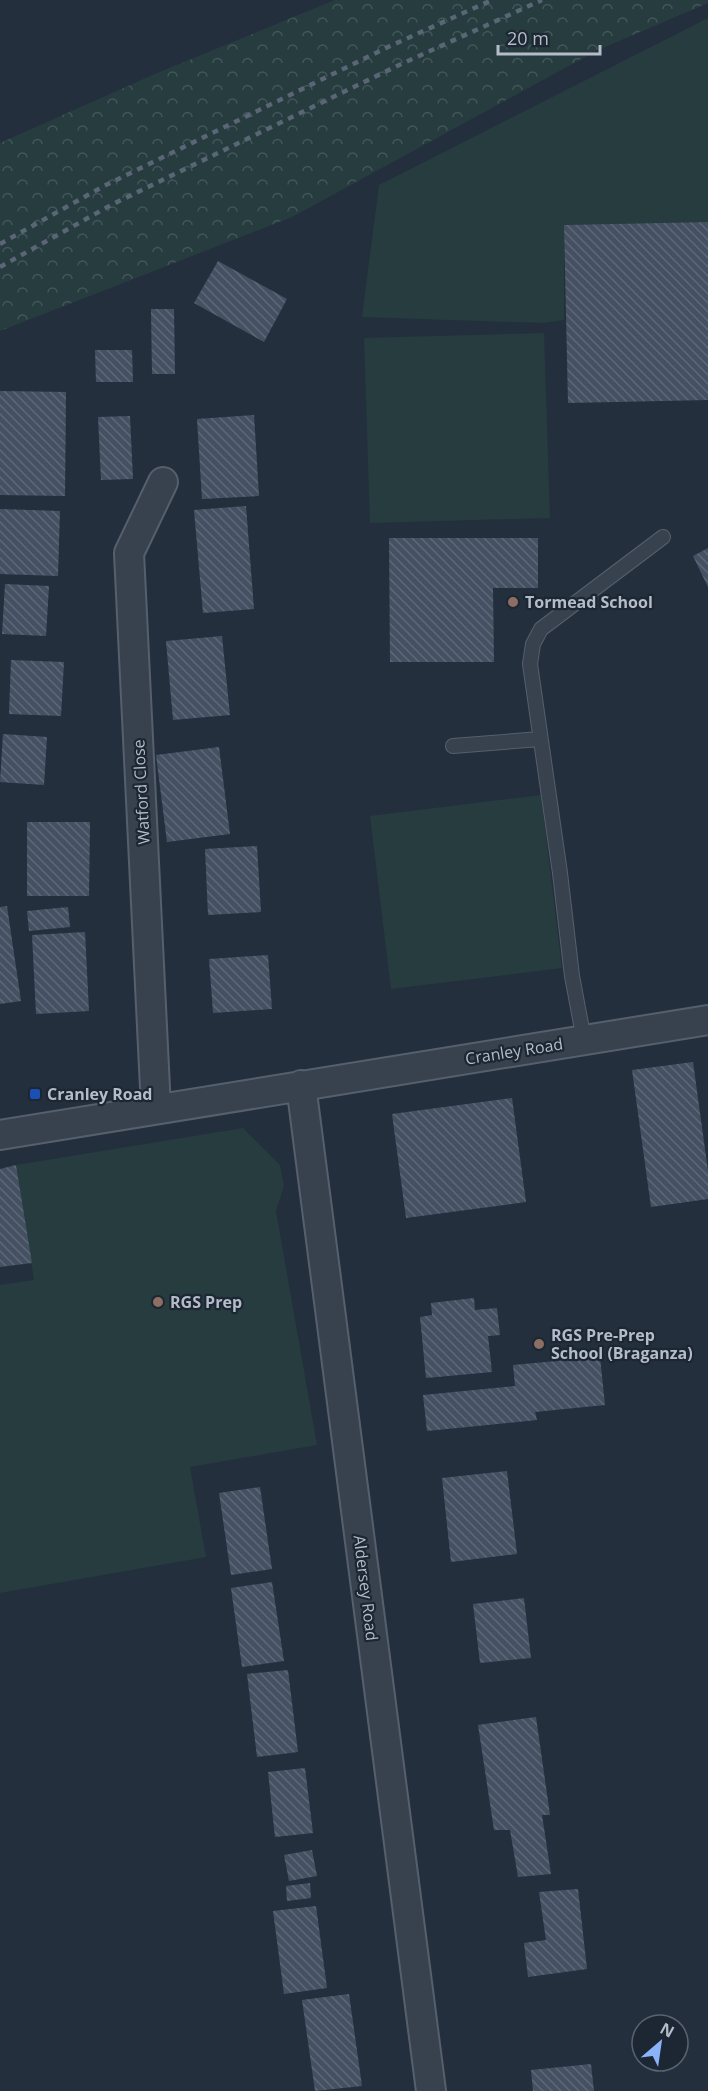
<svg xmlns="http://www.w3.org/2000/svg" width="708" height="2091" font-family="'Open Sans',sans-serif">
	<defs>
		<pattern id="forest-crowns" width="20" height="18" patternUnits="userSpaceOnUse" patternTransform="scale(1.5)"><rect width="20" height="18" fill="#263c3f"/><path d="M2 6a3 3 0 1 1 6 0M12 15a3 3 0 1 1 6 0" fill="none" stroke="#435659"/></pattern>
		<pattern id="building-back-hatch" width="6" height="6" patternUnits="userSpaceOnUse" patternTransform="scale(1.5)"><rect width="6" height="6" fill="#455162"/><path d="M-1 5l2 2M0 0l6 6M5-1l2 2" fill="none" stroke="#5d6877"/></pattern>
	</defs>
	<rect width="100%" height="100%" fill="#242f3e"/>
	<path fill="#263c3f" d="M708,18V222L564,225V320L544,323L362,317L379,185Z
		M544,333L550,518L370,523L364,338Z
		M541,795L562,968L391,989L370,816Z
		M243,1128L280,1165L284,1186L276,1211L317,1445L190,1467L206,1557L0,1593V1285L34,1280L16,1165Z"/>
	<path fill="url(#forest-crowns)" d="M335,0H708V3L598,50L292,217L0,331V143L155,74Z"/>
	<path fill="url(#building-back-hatch)" d="M708,222V400L568,403L564,225Z
		M218,261L287,299L264,342L194,303Z
		M151,309H174L175,374H152Z
		M95,350H132L133,382H96Z
		M0,391L66,392L65,496L0,495Z
		M254,415L259,496L202,499L197,419Z
		M130,416L133,479L101,480L98,417Z
		M246,506L254,609L203,613L194,510Z
		M0,509L60,511L58,576L0,574Z
		M389,538H538V588H493L494,662H390Z
		M708,548V587L693,556Z
		M5,584L49,586L46,636L2,634Z
		M222,636L230,715L173,720L166,641Z
		M11,660L64,662L61,716L9,714Z
		M3,734L47,737L44,785L0,782Z
		M219,747L230,834L167,842L156,755Z
		M27,822H90L89,896H27Z
		M257,846L261,912L208,915L205,849Z
		M7,906L21,1001L0,1004V907Z
		M68,907L70,927L29,931L27,911Z
		M85,932L89,1011L36,1014L32,935Z
		M268,955L272,1009L213,1013L209,959Z
		M693,1062L708,1171V1199L651,1207L632,1070Z
		M512,1098L526,1202L406,1218L392,1114Z
		M16,1165L32,1263L0,1267V1169Z
		M474,1298L475,1310L497,1308L500,1335L488,1336L492,1372L426,1378L420,1317L432,1315L431,1303Z
		M600,1357L605,1405L535,1412L537,1420L427,1431L423,1395L515,1386L513,1365Z
		M507,1471L517,1554L451,1562L442,1478Z
		M260,1487L272,1569L231,1575L219,1493Z
		M272,1582L284,1661L242,1667L231,1588Z
		M524,1598L531,1658L480,1663L473,1604Z
		M288,1670L298,1752L257,1757L247,1674Z
		M536,1717L550,1815H542L551,1874L518,1877L510,1830H494L478,1725Z
		M305,1768L313,1833L275,1837L268,1772Z
		M312,1850L317,1876L289,1881L284,1855Z
		M310,1883L311,1898L287,1901L286,1886Z
		M578,1889L587,1969L528,1977L524,1943L546,1940L539,1892Z
		M316,1906L327,1988L284,1994L273,1911Z
		M349,1994L362,2086L315,2091L302,2000Z
		M591,2064L594,2091H533L531,2070Z"/>
	<g fill="none" stroke-linecap="round" stroke-linejoin="round">
		<defs>
			<path id="lane" d="M453,746L540,739
				M584,1040L572,976L560,873L530,664L533,644L541,629L663,537"/>
			<path id="street" d="M301,1085L431,2091
				M156,1109L129,553L163,482
				M0,1135L708,1020"/>
		</defs>
		<use href="#lane" stroke="#565f6c" stroke-width="16"/>
		<use href="#street" stroke="#565f6c" stroke-width="32"/>
		<use href="#lane" stroke="#38414e" stroke-width="14"/>
		<use href="#street" stroke="#38414e" stroke-width="28"/>
		<path stroke="#5a6575" stroke-width="4.5" stroke-dasharray="6 6" stroke-linecap="butt" d="M0,244L104,186L388,47L492,0
			M0,267L113,204L397,66L542,0"/>
	</g>
	<g fill="#8d6e63" stroke="#1d2633" stroke-width="2">
		<circle cx="513" cy="602" r="6"/>
		<circle cx="158" cy="1302" r="6"/>
		<circle cx="539" cy="1344" r="6"/>
	</g>
	<rect fill="#1a4fb4" stroke="#1d2633" stroke-width="2" x="29" y="1088" width="12" height="12" rx="3"/>
	<g text-anchor="middle" dominant-baseline="central" stroke-width="4.5" stroke-linejoin="round" paint-order="stroke">
		<g font-size="16" font-weight="bold" fill="#b4bcc9" stroke="#1d2633" text-anchor="start">
			<text x="525" y="602">Tormead School</text>
			<text x="47" y="1094">Cranley Road</text>
			<text x="170" y="1302">RGS Prep</text>
			<text x="551" y="1335">RGS Pre-Prep<tspan x="551" dy="18">School (Braganza)</tspan></text>
		</g>
		<g font-size="16" fill="#b4bcc9" stroke="#1d2633">
			<text transform="translate(141 792) rotate(-93)">Watford Close</text>
			<text transform="translate(514 1051) rotate(-9)">Cranley Road</text>
			<text transform="translate(366 1588) rotate(83)">Aldersey Road</text>
		</g>
	</g>
	<g transform="translate(660 2043) rotate(29)"><circle r="28" fill="#1d2633" stroke="#59626f" stroke-width="1.5"/>
	<path d="M0-4.5L10 22L0 15L-10 22Z" fill="#8ab4f8"/>
	<text y="-9" font-size="16" font-weight="bold" text-anchor="middle" fill="#b4bcc9">N</text>
	</g>
	<path d="M498 45v9h102v-9" fill="none" stroke="#b4bcc9" stroke-width="3"/>
	<text x="507" y="45" font-size="18" fill="#b4bcc9" stroke="#1d2633" stroke-width="4.5" paint-order="stroke">20 m</text>
</svg>
